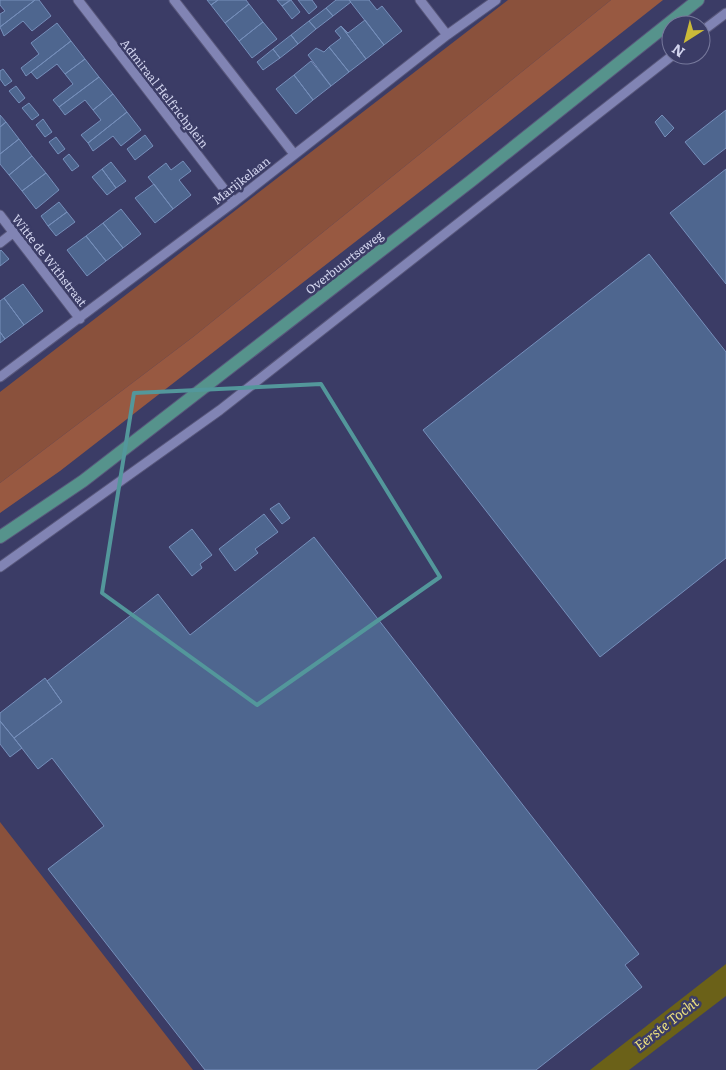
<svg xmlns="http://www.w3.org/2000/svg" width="726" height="1070" font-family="Literata,serif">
	<rect width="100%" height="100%" fill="#3b3c66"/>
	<path fill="#8a513c" d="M508,0H611L193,337L0,483V392Z
		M0,822L193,1070H0Z"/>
	<path fill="#985941" d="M611,0H663L453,166L60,471L0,513V483L193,337Z"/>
	<path fill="#6b6118" d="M726,964V996L629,1070H590Z"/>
	<path fill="#4e668f" stroke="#768fbb" d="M0,0H35L0,27V14L5,11L0,5Z
		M35,0H39L51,16L32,31L23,21L4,36L0,27Z
		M207,0H218L211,5Z
		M218,0H246L249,4L225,23L211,5Z
		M277,0H290L282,6Z
		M291,0L300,12L292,19L282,6Z
		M298,0H312L317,7L309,14Z
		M336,0H349L351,2L333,16L326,8Z
		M349,0H369L377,10L382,6L402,31L384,45Z
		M249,4L263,22L239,41L225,23Z
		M326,8L333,16L316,29L309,21Z
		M365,20L384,45L366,59L341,26L348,33Z
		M309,21L316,29L298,44L291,35Z
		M263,22L277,39L252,58L239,41Z
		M57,23L71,41L26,76L21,68L39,54L31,43Z
		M341,26L366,59L349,72L329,47L341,38L335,31Z
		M291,35L298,44L280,58L273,49Z
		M71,41L85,59L65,74L57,64L37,79L31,72Z
		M329,47L349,72L331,86L308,55L316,48L324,52Z
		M273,49L280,58L263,70L257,62Z
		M85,59L99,77L59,107L53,100L73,84L65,74Z
		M311,61L331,86L313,100L294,75Z
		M3,69L12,81L5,86L0,79V71Z
		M294,75L313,100L296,114L276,89Z
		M99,77L113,94L93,110L85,100L65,115L59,107Z
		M16,86L25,98L19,103L9,91Z
		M113,94L127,112L88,143L81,135L101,120L93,110Z
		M29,103L39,115L32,120L22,108Z
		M726,110V148L704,165L685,142Z
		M127,112L141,130L121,146L113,136L93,151L88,143Z
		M0,115L6,122L0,127Z
		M662,115L674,128L665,137L655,122Z
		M43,119L52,132L45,137L36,125Z
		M6,122L19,139L0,154V127Z
		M145,135L153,146L135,160L127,149Z
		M56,137L65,149L58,154L49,142Z
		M19,139L32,156L9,175L0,164V154Z
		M69,154L79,166L72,171L63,159Z
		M32,156L46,173L22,191L9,175Z
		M183,161L191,171L179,180L191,195L173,209L148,177L166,163L171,170Z
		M111,162L126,181L116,188L102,169Z
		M102,169L116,188L107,195L92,177Z
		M726,169V284L670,213Z
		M46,173L59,190L36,209L22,191Z
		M154,184L173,209L155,223L135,198Z
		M59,202L67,212L48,226L41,216Z
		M121,209L141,234L123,248L103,223Z
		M67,212L75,222L56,236L48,226Z
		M103,223L123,248L106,261L86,236Z
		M86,236L106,261L87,276L67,250Z
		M1,250L9,259L0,266V251Z
		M649,254L726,352V558L600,657L423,430Z
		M23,284L43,311L24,325L4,298Z
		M4,298L24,325L5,339L0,332V301Z
		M0,332L5,339L0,343Z
		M279,503L290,518L282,524L270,509Z
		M264,514L278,532L255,549L258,553L235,571L219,549Z
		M192,529L212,555L200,564L202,568L192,576L169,547Z
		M314,537L639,954L625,965L642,987L536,1070H205L48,869L104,826L52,758L38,769L14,738L62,702L47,681L158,594L190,635Z
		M45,678L62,702L14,738L0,721V713Z
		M0,721L22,748L10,757L0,744Z"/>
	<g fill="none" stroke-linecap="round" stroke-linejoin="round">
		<defs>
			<path id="minor" d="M78,0L234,202
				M174,0L294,154
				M420,0L447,35
				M701,32L726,13
				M0,215L80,319
				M0,243L14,232
				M0,377L234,202L447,35L496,0
				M0,567L220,410L673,55"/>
			<path id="major" d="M0,537L83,481L471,181L698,0"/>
		</defs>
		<use href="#minor" stroke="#58577b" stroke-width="11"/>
		<use href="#major" stroke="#58577b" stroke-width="14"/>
		<use href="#minor" stroke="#8184b4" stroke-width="9"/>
		<use href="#major" stroke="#56938c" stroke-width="12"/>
	</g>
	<path fill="none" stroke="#53979b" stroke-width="4" stroke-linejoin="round" d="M321,384L440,577L257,705L102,593L134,393Z"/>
	<g text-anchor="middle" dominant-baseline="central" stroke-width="5" stroke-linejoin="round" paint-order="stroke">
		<g font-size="12" fill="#d2d4ee" stroke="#3b3c66">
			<text transform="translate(165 93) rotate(52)">Admiraal Helfrichplein</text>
			<text transform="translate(241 180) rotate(-38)">Marijkelaan</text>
			<text transform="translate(50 260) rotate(52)">Witte de Withstraat</text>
			<text transform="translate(344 262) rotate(-38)">Overbuurtseweg</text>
		</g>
		<g font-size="14" font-style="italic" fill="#eee17e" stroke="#3b3c66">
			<text transform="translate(666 1023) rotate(-38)">Eerste Tocht</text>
		</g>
	</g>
	<g transform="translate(686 40) rotate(216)"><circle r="24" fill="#3b3c66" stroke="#77799c"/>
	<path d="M0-4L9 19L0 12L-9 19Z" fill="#cbba39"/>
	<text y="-8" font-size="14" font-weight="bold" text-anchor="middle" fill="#d2d4ee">N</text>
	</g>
</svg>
